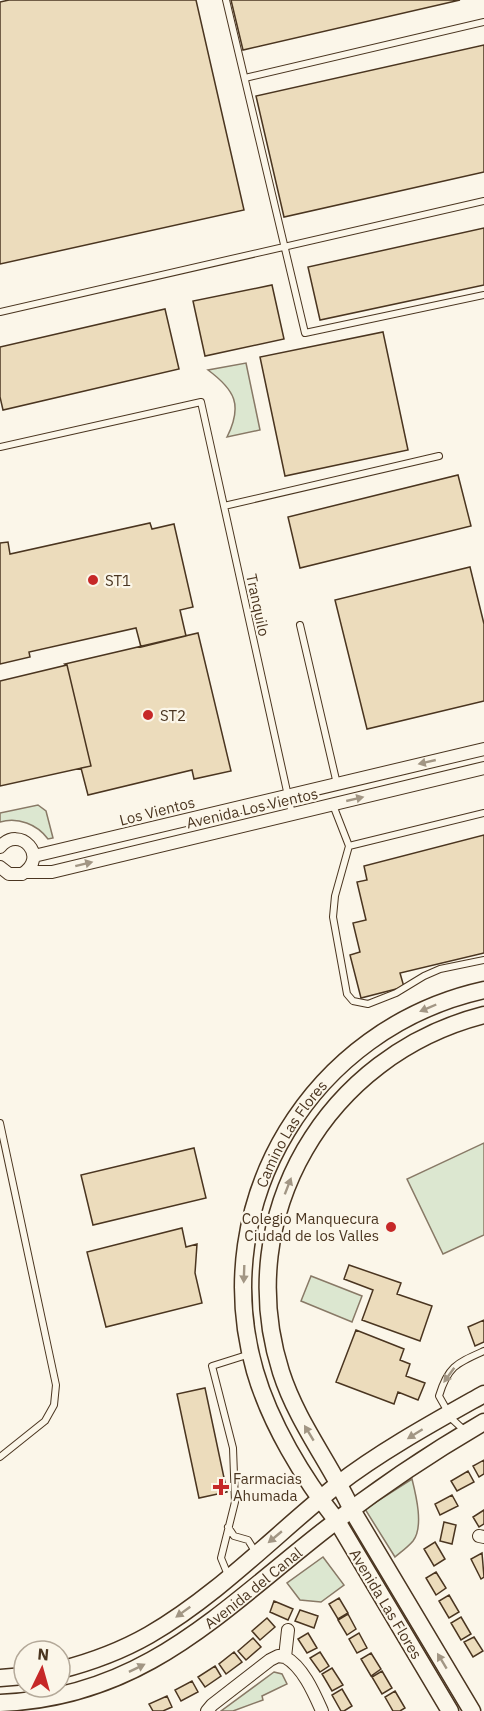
<svg xmlns="http://www.w3.org/2000/svg" width="484" height="1711" font-family="'IBM Plex Sans',sans-serif">
	<rect width="100%" height="100%" fill="#fbf6e9"/>
	<path fill="#dce7d0" stroke="#887966" stroke-width="1.5" d="M246,363L260,430L227,437C243,405 235,390 208,370Z
		M38,805L46,811L53,838L48,839C37,824 18,817 0,822V813Z
		M484,1143V1235L443,1254L407,1179Z
		M311,1276L362,1296L352,1322L301,1301Z
		M412,1479C416,1495 424,1527 413,1541C408,1547 401,1552 395,1557L365,1509Z
		M323,1557L344,1585L321,1602L300,1600L287,1583Z
		M274,1672L282,1674L287,1684L262,1696L263,1700L233,1711H221Z"/>
	<path fill="#ecdcbc" stroke="#4a3520" stroke-width="1.5" d="M9,0H196L244,210L0,264V2Z
		M231,0H460L243,50Z
		M484,45V172L284,217L256,96Z
		M484,228V285L320,320L308,267Z
		M272,285L284,339L205,356L193,301Z
		M165,309L179,369L3,410L0,397V347Z
		M383,332L408,450L285,476L260,357Z
		M458,475L471,526L300,568L288,517Z
		M150,523L152,529L174,524L193,607L180,610L186,636L141,647L136,628L29,652L30,657L0,664V543L8,542L10,554Z
		M470,567L484,624V701L367,729L335,600Z
		M198,633L231,771L194,779L192,770L88,795L81,768L91,766L67,665L65,664Z
		M67,665L91,766L0,786V681Z
		M484,835V953L400,973L404,987L361,998L350,955L360,952L353,923L366,920L357,882L367,880L364,866Z
		M194,1148L206,1198L93,1225L81,1175Z
		M182,1228L186,1247L197,1244L195,1273L202,1303L106,1327L87,1252Z
		M349,1265L401,1283L397,1294L432,1306L420,1341L362,1320L373,1290L344,1279Z
		M484,1320V1342L475,1346L468,1327Z
		M356,1330L404,1349L400,1360L410,1364L406,1376L425,1383L418,1400L398,1392L394,1404L336,1382Z
		M205,1388L227,1492L199,1498L177,1394Z
		M484,1460V1474L479,1477L473,1466Z
		M468,1471L474,1482L457,1491L451,1481Z
		M452,1495L458,1506L440,1515L435,1504Z
		M484,1510V1524L479,1527L473,1517Z
		M444,1522L456,1525L452,1544L440,1541Z
		M435,1542L445,1559L434,1566L424,1549Z
		M482,1553L484,1577L481,1579L471,1559Z
		M436,1572L446,1588L436,1595L426,1578Z
		M449,1595L459,1612L449,1618L439,1601Z
		M339,1598L348,1613L338,1619L329,1604Z
		M274,1601L293,1609L288,1620L270,1612Z
		M300,1610L318,1616L314,1628L295,1621Z
		M348,1614L356,1629L347,1635L338,1620Z
		M461,1617L471,1634L461,1640L451,1623Z
		M267,1618L275,1627L260,1640L252,1631Z
		M308,1633L317,1648L307,1653L298,1639Z
		M359,1633L367,1648L357,1653L349,1639Z
		M474,1637L483,1651L473,1657L464,1642Z
		M253,1638L261,1647L246,1660L238,1651Z
		M234,1652L242,1662L226,1674L219,1664Z
		M320,1652L329,1666L320,1672L310,1658Z
		M371,1653L381,1669L371,1676L361,1659Z
		M215,1666L221,1676L205,1687L198,1677Z
		M332,1668L343,1685L332,1691L322,1674Z
		M382,1671L392,1688L382,1694L372,1677Z
		M192,1681L198,1692L181,1701L175,1690Z
		M342,1689L352,1706L344,1711H341L332,1695Z
		M395,1691L405,1708L400,1711H393L385,1697Z
		M167,1696L172,1707L163,1711H153L149,1704Z"/>
	<g fill="none" stroke-linecap="round" stroke-linejoin="round">
		<defs>
			<path id="lane" d="M226,0L305,333L484,295
				M245,78L484,22
				M0,312L484,201
				M0,447L201,402L292,814
				M224,506L439,456
				M300,625L337,784
				M333,805L349,846
				M484,813L349,846L335,896L333,917L347,994L353,1001L368,1004L396,993L424,976L440,969L484,960
				M0,1123L56,1385L54,1405L45,1421L0,1457
				M466,1432L452,1419L439,1396C448,1366 457,1363 484,1351
				M228,1527L234,1536L248,1540L256,1553
				M228,1575L221,1558L235,1502L233,1448L212,1366L250,1354"/>
			<path id="street" d="M0,847C20,824 50,857 22,874H9L0,867
				M34,856L484,749
				M26,872H52L484,768
				M479,1536L484,1537
				M285,1657C303,1667 314,1693 322,1711
				M285,1657L288,1630
				M207,1711L212,1705L270,1660L278,1656L285,1657"/>
			<g id="secondary">
				<path d="M60,1670C91,1662 121,1651 149,1635C218,1595 275,1535 337,1485C381,1451 436,1421 484,1394"/>
				<path d="M0,1678L24,1676"/>
				<path id="s1" d="M0,1703C141,1698 219,1613 322,1532C374,1491 427,1455 484,1422"/>
				<path id="s2" d="M450,1711L337,1521C303,1478 270,1423 255,1371C206,1201 313,1028 484,990"/>
				<path d="M472,1711L352,1510C330,1463 297,1422 281,1372C231,1215 327,1055 484,1015"/>
			</g>
		</defs>
		<use href="#lane" stroke="#4a3520" stroke-width="8"/>
		<use href="#street" stroke="#4a3520" stroke-width="14"/>
		<use href="#secondary" stroke="#4a3520" stroke-width="19"/>
		<use href="#lane" stroke="#fbf6e9" stroke-width="6"/>
		<use href="#street" stroke="#fbf6e9" stroke-width="12"/>
		<use href="#secondary" stroke="#fbf6e9" stroke-width="16"/>
	</g>
	<defs><path id="oneway-solid" d="M-6-.8H1V-3.2L6.5 0L1 3.2V.8H-6Z" transform="scale(1.5)"/></defs>
	<g fill="#a29684">
		<use href="#oneway-solid" transform="translate(427 762) rotate(167)"/>
		<use href="#oneway-solid" transform="translate(355 799) rotate(-13)"/>
		<use href="#oneway-solid" transform="translate(84 864) rotate(-14)"/>
		<use href="#oneway-solid" transform="translate(428 1008) rotate(157)"/>
		<use href="#oneway-solid" transform="translate(288 1186) rotate(-69)"/>
		<use href="#oneway-solid" transform="translate(244 1274) rotate(92)"/>
		<use href="#oneway-solid" transform="translate(449 1375) rotate(126)"/>
		<use href="#oneway-solid" transform="translate(309 1433) rotate(-121)"/>
		<use href="#oneway-solid" transform="translate(415 1434) rotate(148)"/>
		<use href="#oneway-solid" transform="translate(275 1537) rotate(140)"/>
		<use href="#oneway-solid" transform="translate(183 1612) rotate(144)"/>
		<use href="#oneway-solid" transform="translate(442 1661) rotate(-121)"/>
		<use href="#oneway-solid" transform="translate(137 1668) rotate(-26)"/>
	</g>
	<g fill="#c62828" stroke="#fbf6e9" stroke-width="2">
		<circle cx="93" cy="580" r="6"/>
		<circle cx="148" cy="715" r="6"/>
		<circle cx="391" cy="1227" r="6"/>
		<path d="M218 1478h6v6h6v6h-6v6h-6v-6h-6v-6h6z"/>
	</g>
	<g text-anchor="middle" dominant-baseline="central" stroke-width="4.5" stroke-linejoin="round" paint-order="stroke">
		<g font-size="15" fill="#4a3520" stroke="#fbf6e9" text-anchor="start">
			<text x="105" y="580">ST1</text>
			<text x="160" y="715">ST2</text>
			<text x="379" y="1218" text-anchor="end">Colegio Manquecura<tspan x="379" dy="17">Ciudad de los Valles</tspan></text>
			<text x="233" y="1478">Farmacias<tspan x="233" dy="17">Ahumada</tspan></text>
		</g>
		<g font-size="15" fill="#4a3520" stroke="#fbf6e9">
			<text transform="translate(258 605) rotate(78)">Tranquilo</text>
			<text transform="translate(252 808) rotate(-13)">Avenida Los Vientos</text>
			<text transform="translate(157 811) rotate(-14)">Los Vientos</text>
			<text stroke="none"><textPath href="#s2" startOffset="642">Camino Las Flores</textPath></text>
			<text stroke="none"><textPath href="#s1" startOffset="284">Avenida del Canal</textPath></text>
			<text transform="translate(386 1604) rotate(59)">Avenida Las Flores</text>
		</g>
	</g>
	<g transform="translate(42 1669) rotate(5)"><circle r="28" fill="#fbf6e9" stroke="#b4a999" stroke-width="1.5"/>
	<path d="M0-4.5L10 22L0 15L-10 22Z" fill="#c62828"/>
	<text y="-9" font-size="16" font-weight="bold" text-anchor="middle" fill="#4a3520">N</text>
	</g>
</svg>
